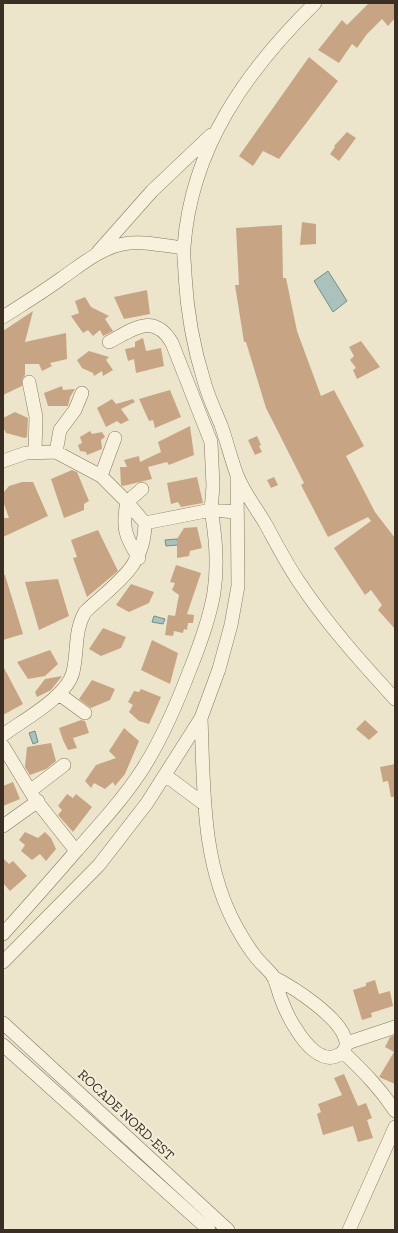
<svg xmlns="http://www.w3.org/2000/svg" width="398" height="1233" font-family="'Zilla Slab',serif">
	<rect width="100%" height="100%" fill="#ece5cb"/>
	<path fill="#abc1bc" stroke="#728f8a" d="M328,271L347,301L333,312L314,281Z
		M177,539L178,545L166,546L165,540Z
		M154,616L165,619L163,624L152,622Z
		M35,731L38,742L33,744L29,733Z"/>
	<path fill="#c7a584" d="M369,3H395V18L388,26L382,19L367,34L357,48L352,44L339,63L318,50L342,20L347,25Z
		M309,57L338,81L279,159L263,151L253,166L239,156Z
		M347,132L356,138L339,161L330,154L335,147L334,146Z
		M302,222L316,224V244L300,245Z
		M282,225L283,278H286L297,331L321,396L334,390L364,446L346,456L375,512L395,538V629L378,610L382,605L371,590L365,595L334,548L371,521L368,517L328,537L301,485L304,483L266,408L246,342H244L235,285H239L236,228Z
		M147,290L150,314L124,319L114,297Z
		M85,297L91,307L109,316L105,319L113,331L103,336L100,330L93,336L88,330L83,333L71,316L79,313L75,301Z
		M33,311L25,342L66,333L67,359L50,363L52,366L42,371L39,364H25V375L22,379V386L3,395V331Z
		M143,338L146,351L161,348L164,366L136,373L134,359L128,361L125,349L135,347V342Z
		M361,341L380,367L357,379L353,370L356,368L350,360L354,356L349,347Z
		M89,351L109,357L106,360L113,370L103,376L102,371L94,376L93,373L82,368L77,360Z
		M62,386L63,390L75,389L70,397L68,406H48L44,393Z
		M170,390L181,417L155,428L153,420L149,421L139,399Z
		M112,399L116,404L133,399L135,402L121,409L129,420L121,424L117,421L106,427L97,408Z
		M15,412L28,418L27,437L25,438L6,433L3,427V418Z
		M190,426L194,455L169,465L167,462L148,467L152,479L123,486L121,485L120,467H127L124,460L139,456L140,462L161,452L158,442Z
		M90,431L92,434L102,432L105,437L101,440L102,449L87,455L86,452L80,451L78,445L82,443L80,437Z
		M257,436L261,445L259,446L262,452L255,455L248,440Z
		M72,470L77,472L89,501L84,504V510L64,518L51,479Z
		M197,477L203,503L181,507L178,502L171,504L167,483Z
		M274,477L278,485L271,488L267,480Z
		M22,482H33L48,516L3,537V518H9L3,501V493L9,486Z
		M197,527L202,548L190,551L189,556L177,558V539L184,528Z
		M98,530L118,571L87,597L73,558L77,557L71,540Z
		M176,565L201,573L187,614L194,615L193,623H188L187,630L184,629L183,633L174,631L173,636L165,635L168,615L175,616L179,595L172,590L175,583L170,582Z
		M3,575H5L23,634L3,640Z
		M58,579L69,616L39,630L25,582Z
		M131,584L154,592L149,603L129,612L116,605Z
		M103,628L126,637L121,648L101,656L89,649Z
		M152,640L178,653L170,684L141,670Z
		M50,650L58,664L45,676L28,679L17,662Z
		M3,666L23,704L3,715Z
		M62,676L51,690L37,697L35,692L45,679Z
		M92,680L115,689L110,700L91,708L79,699Z
		M141,689L161,697L149,724L139,721L129,712L133,705L128,702L134,691L139,692Z
		M81,720L85,721L89,733L73,738L77,748L68,750L63,740L59,728Z
		M365,720L378,732L369,740L356,729Z
		M124,728L139,741L125,774L115,786L113,782L105,789L94,783L91,788L85,781L96,765L116,758L109,751Z
		M51,743L56,761L46,769L30,775L25,767L27,747Z
		M395,764V797H391L388,781L383,782L380,767Z
		M13,782L20,799L3,806V786Z
		M67,794L73,798L76,794L92,807L73,832L58,815L62,810L58,806Z
		M25,832L38,838L45,832L51,838L56,849L46,861L40,854L32,860L21,851L25,845L19,840Z
		M3,858L9,864L13,861L27,876L10,891L3,883Z
		M375,980L379,994L390,991L393,1006L371,1013L372,1017L362,1020L353,990L366,986V983Z
		M395,1035V1084L379,1077L394,1052L385,1047L390,1037Z
		M344,1074L358,1106L366,1103L372,1118L367,1120L373,1138L358,1142L353,1126L323,1135L317,1114L321,1112L318,1104L342,1095L334,1078Z"/>
	<g fill="none" stroke-linecap="round" stroke-linejoin="round">
		<defs>
			<path id="minor" d="M315,3C246,71 191,148 184,247C183,256 185,266 185,275C187,311 193,346 204,381C208,396 215,411 221,425C227,442 231,459 237,475C243,491 256,508 265,523C276,543 286,563 299,582C327,624 361,662 395,699
				M98,252L152,191L211,135
				M3,317C23,304 43,292 62,278C81,265 99,249 123,244C142,240 164,246 184,248
				M109,342C134,329 154,312 172,343L211,442L213,486L211,510L237,512
				M29,382L36,417L35,451
				M56,452L60,430L75,410L82,393
				M3,461L26,453L56,452L101,476L127,502L145,523
				M101,476L115,438
				M139,558C125,537 122,527 127,502L142,489
				M59,694L85,713
				M201,718C204,788 201,864 237,928C242,937 248,947 255,956C260,963 268,969 273,976C276,982 278,990 280,996C284,1007 289,1019 296,1029C304,1042 322,1066 340,1054C344,1052 347,1046 346,1042C342,1018 293,987 273,977
				M3,735C23,720 67,697 73,672C78,651 74,631 85,612C114,584 145,568 145,523L211,510C223,577 214,610 189,672C176,706 162,739 142,770C123,799 100,824 77,850C53,878 28,906 3,934
				M3,746L35,799L76,851
				M165,775L204,804
				M30,791L64,765
				M3,826L38,801
				M3,962L99,865L147,803L201,718L219,669L231,625L238,586L237,477
				M3,1023L228,1230
				M347,1043L395,1027
				M3,1045L209,1230
				M343,1052C363,1071 380,1088 395,1111
				M349,1230L395,1127"/>
		</defs>
		<use href="#minor" stroke="#887860" stroke-width="14"/>
		<use href="#minor" stroke="#f7f1de" stroke-width="13"/>
	</g>
	<g text-anchor="middle" dominant-baseline="central" stroke-width="4" stroke-linejoin="round" paint-order="stroke">
		<g font-size="14" fill="#3a2f22" stroke="#f4eeda">
			<text transform="translate(126 1115) rotate(43)">ROCADE NORD-EST</text>
		</g>
	</g>
	<rect width="398" height="1233" fill="none" stroke="#3a2f22" stroke-width="8"/>
</svg>
